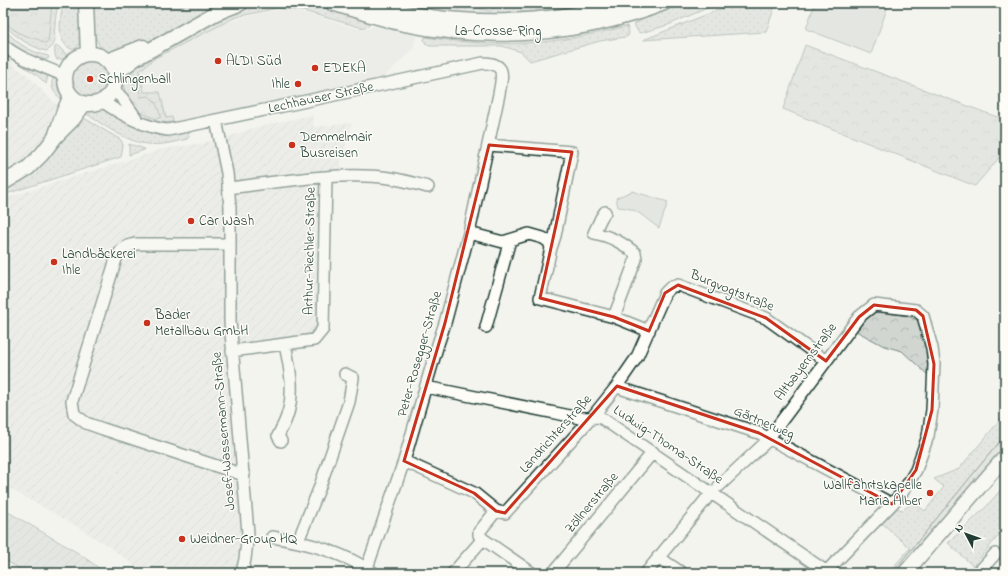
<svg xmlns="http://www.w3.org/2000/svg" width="1008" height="576" font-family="'Indie Flower',sans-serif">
	<defs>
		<pattern id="industrial-furrows" width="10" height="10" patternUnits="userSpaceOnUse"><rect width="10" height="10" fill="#e2e5df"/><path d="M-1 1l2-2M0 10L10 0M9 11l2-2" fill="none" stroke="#c1c5c0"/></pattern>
		<pattern id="grass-dots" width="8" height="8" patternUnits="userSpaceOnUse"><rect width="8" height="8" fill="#d1d6d1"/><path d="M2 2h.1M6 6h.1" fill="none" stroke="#b3b9b4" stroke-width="1.8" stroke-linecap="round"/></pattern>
		<pattern id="forest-crowns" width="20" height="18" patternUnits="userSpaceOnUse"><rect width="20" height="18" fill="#d1d6d1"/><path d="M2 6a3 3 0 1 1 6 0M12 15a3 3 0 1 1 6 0" fill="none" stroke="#b3b9b4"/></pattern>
		<pattern id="garden-furrows" width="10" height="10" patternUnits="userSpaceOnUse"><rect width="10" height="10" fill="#d1d6d1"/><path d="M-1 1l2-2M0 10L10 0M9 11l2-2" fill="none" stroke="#b3b9b4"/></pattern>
	</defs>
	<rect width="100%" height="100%" fill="#f4f4ef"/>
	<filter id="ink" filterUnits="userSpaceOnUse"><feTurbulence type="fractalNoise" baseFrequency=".025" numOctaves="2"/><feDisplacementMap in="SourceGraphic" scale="8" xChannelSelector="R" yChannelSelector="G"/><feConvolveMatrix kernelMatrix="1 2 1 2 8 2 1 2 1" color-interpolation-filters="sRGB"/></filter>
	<g filter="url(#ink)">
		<path fill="#e2e5df" d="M276,10H290L305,13L363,30L374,26L416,35L414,48L381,80L175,126L159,122L126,82L137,67L216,26L258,13Z"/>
		<path fill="url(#industrial-furrows)" d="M3,49L15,59L12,64L29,77L60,108L51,135L27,163L3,176Z
			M312,115L314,127L352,123L341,161L342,173L326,174L319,335L237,346L247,478L242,573H144L111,548L66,520L3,485V199L163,149L203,143L237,134L256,127Z"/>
		<path fill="url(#grass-dots)" stroke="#788a82" d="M3,3H58C57,11 55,18 55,26C53,37 59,45 46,51C29,46 16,37 4,25Z
			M63,3H81L79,44C77,48 74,51 69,48C55,38 61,17 63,3Z
			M90,3H217L208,10L149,41L137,47L109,55C93,48 92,18 90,3Z
			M245,3H313L375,22L363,28L303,11L277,8L236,17L155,58L139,71L144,92H160L166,118L172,117L173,122C149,124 140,118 126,98C118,86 117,84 126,71Z
			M431,3H466L475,7L490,11L501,3H602L586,7L499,17L436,11L430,9Z
			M679,3H719L668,25L641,33L638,32L634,24Z
			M735,3H776L766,32L643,40Z
			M627,26L629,33L628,36L625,37L600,41L530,61L521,52L502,46H430L426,44L424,40L425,37C458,42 492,45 525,43C560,42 594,34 627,26Z
			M3,28C17,43 28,51 48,56L49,57L48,59C34,62 13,46 3,36Z
			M58,46L65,53L67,58L57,60C55,56 54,53 55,47Z
			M3,48L23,63L48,76L46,84L37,75L6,55L3,52Z
			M70 78a20 20 0 1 1 40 0a20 20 0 1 1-40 0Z
			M53,78C62,84 64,90 64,100C56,96 49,88 53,78Z
			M94,107C130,110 144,148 187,132L189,137L187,139C174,142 160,146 147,144C127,142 100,123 84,112L88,108Z
			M79,115L121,140L123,145L121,157L3,195V189L17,184L42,165Z
			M129,144L145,149L144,150L129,155Z
			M1005,414V450L899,573H888L910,548L881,522L895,508L903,510L913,502L925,511L944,487L934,479L959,469Z
			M1005,485V528L973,566L948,543L985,508Z"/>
		<path fill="url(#forest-crowns)" stroke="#788a82" d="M8,3H52L48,42L44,43C38,38 34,39 27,36C17,33 10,27 3,20V13Z
			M805,45L1005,120V151L975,186L783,109Z
			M133,73L137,75L140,97L149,96L156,103L161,117L156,119L137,111L127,98L123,85L127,75Z
			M876,311L908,316L919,321L921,339L926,342L932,359L929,376L902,351L884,346L856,331L867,315Z"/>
		<path fill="#d1d6d1" stroke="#788a82" d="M815,3H889L871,54L806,29Z
			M632,191L668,202L659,228C642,217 639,208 618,207L616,198Z"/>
		<path fill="url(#garden-furrows)" stroke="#788a82" d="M3,509L78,553L106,573H27L3,559Z"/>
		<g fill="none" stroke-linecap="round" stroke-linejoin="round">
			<defs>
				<path id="minor" d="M3,45C21,60 43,66 65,76
					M113,89L123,99L136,118
					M102,101C120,114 146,128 168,130L269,109L483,63C507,63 502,76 499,94L469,233L445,323L438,344L404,461L367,568
					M216,120L227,173L230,207V321L248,533L245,559L242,573
					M489,145L572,152L555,236L551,248
					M228,188C279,182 340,171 390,178C403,180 416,184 428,187
					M605,212L601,218L594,233C612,237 621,242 635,253L636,259L614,317
					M469,233L503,242L529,234L543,238L549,242L551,248L540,298L614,317L649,331
					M230,244H136C125,246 121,249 116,259L72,401L74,414L86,423L103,429L244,475
					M486,327L510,240
					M232,351L314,340L323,329L326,177
					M617,386L623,389L759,433L892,504
					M426,387L580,418L600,417L827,572
					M281,441L278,436C281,429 285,423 287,416C295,393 290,367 285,345
					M404,461L474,493L496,511
					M719,486L765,443L859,317L874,305L916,310L923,316L932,348L934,364L932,410L928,436L916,470L904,490L892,504L825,573
					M272,537C307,542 344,553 374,573
					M483,539L532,573
					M298,541L319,489L349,402L353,378L345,374
					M658,557L682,573
					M453,573L483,539L479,535V532L496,511L505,513L593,416L617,386L637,357L665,293L671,287L678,285L766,318L826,361
					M553,573L653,452
					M646,573L712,492
					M978,573L995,554"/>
				<path id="major" d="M86,3L88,54
					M332,3C356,10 380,19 404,24C490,42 582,35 664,3
					M363,3C451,28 537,27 625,3
					M65 79a25 25 0 1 1 50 0a25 25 0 1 1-50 0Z
					M107,61L143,47
					M115,74L136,58L216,13L241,3
					M56,134L64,111L71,96
					M3,183L28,168L42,154L56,136L73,119L84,104
					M905,573L1005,457"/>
			</defs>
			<use href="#minor" stroke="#1f3d34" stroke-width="14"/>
			<use href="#major" stroke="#1f3d34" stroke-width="17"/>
			<use href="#minor" stroke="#fdfcf7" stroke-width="11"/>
			<use href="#major" stroke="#fdfcf7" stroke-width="14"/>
			<path stroke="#1f3d34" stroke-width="1" d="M892,573L1005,435"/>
		</g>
	</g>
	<path d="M0 0H1008V576H0ZM489,145L572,152L540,298L614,317L649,331L665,293L678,285L766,318L826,361L859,317L874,305L916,310L923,316L934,364L932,410L916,470L892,504L759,433L617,386L505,513L496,511L474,493L404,461L445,323Z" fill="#f4f4ef" fill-opacity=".55" fill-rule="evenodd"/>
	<path fill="none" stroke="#c8321e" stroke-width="3" stroke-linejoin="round" d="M489,145L572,152L540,298L614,317L649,331L665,293L678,285L766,318L826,361L859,317L874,305L916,310L923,316L934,364L932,410L916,470L892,504L759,433L617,386L505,513L496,511L474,493L404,461L445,323Z"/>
	<g fill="#c8321e" stroke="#fdfcf7" stroke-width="1.5">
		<circle cx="218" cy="61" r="4"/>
		<circle cx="315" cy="68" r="4"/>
		<circle cx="90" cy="79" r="4"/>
		<circle cx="298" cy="84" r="4"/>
		<circle cx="292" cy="145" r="4"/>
		<circle cx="191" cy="221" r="4"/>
		<circle cx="54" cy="262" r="4"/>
		<circle cx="147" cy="323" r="4"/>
		<circle cx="930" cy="493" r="4"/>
		<circle cx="182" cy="539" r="4"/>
	</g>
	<g text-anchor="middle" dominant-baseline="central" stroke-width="3" stroke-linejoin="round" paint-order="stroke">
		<g font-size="14" fill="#1f3d34" stroke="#fdfcf7">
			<text x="498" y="31">La-Crosse-Ring</text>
			<text transform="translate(321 98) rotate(-12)">Lechhauser Straße</text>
			<text transform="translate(310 251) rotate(-89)">Arthur-Piechler-Straße</text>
			<text transform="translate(732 291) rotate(22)">Burgvogtstraße</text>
			<text transform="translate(420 354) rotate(-74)">Peter-Rosegger-Straße</text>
			<text transform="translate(806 362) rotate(-53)">Altbayernstraße</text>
			<text transform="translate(764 423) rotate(23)">Gärtnerweg</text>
			<text transform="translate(224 431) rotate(-95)">Josef-Wassermann-Straße</text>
			<text transform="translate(556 434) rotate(-48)">Landrichterstraße</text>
			<text transform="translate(668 445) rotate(34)">Ludwig-Thoma-Straße</text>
			<text transform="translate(592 503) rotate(-50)">Zöllnerstraße</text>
		</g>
		<g font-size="14" fill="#1f3d34" stroke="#fdfcf7" text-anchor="start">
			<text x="226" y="61">ALDI Süd</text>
			<text x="323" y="68">EDEKA</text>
			<text x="98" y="79">Schlingenball</text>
			<text x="290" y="84" text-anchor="end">Ihle</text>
			<text x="300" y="137">Demmelmair<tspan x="300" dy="16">Busreisen</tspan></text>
			<text x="199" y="221">Car Wash</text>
			<text x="62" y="254">Landbäckerei<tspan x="62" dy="16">Ihle</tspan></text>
			<text x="155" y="315">Bader<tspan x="155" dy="16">Metallbau GmbH</tspan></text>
			<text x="922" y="485" text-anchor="end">Wallfahrtskapelle<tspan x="922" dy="16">Maria Alber</tspan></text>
			<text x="190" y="539">Weidner-Group HQ</text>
		</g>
	</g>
	<rect width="1008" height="576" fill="none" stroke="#fdfcf7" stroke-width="16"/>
	<rect x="8" y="8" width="992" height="560" fill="none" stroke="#1f3d34" stroke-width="1.5" filter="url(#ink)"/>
	<g transform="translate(966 534) rotate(311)" stroke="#fdfcf7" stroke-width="3" paint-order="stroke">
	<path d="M0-3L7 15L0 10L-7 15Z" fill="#1f3d34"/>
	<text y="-6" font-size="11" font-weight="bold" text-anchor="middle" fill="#1f3d34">N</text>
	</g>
</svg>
